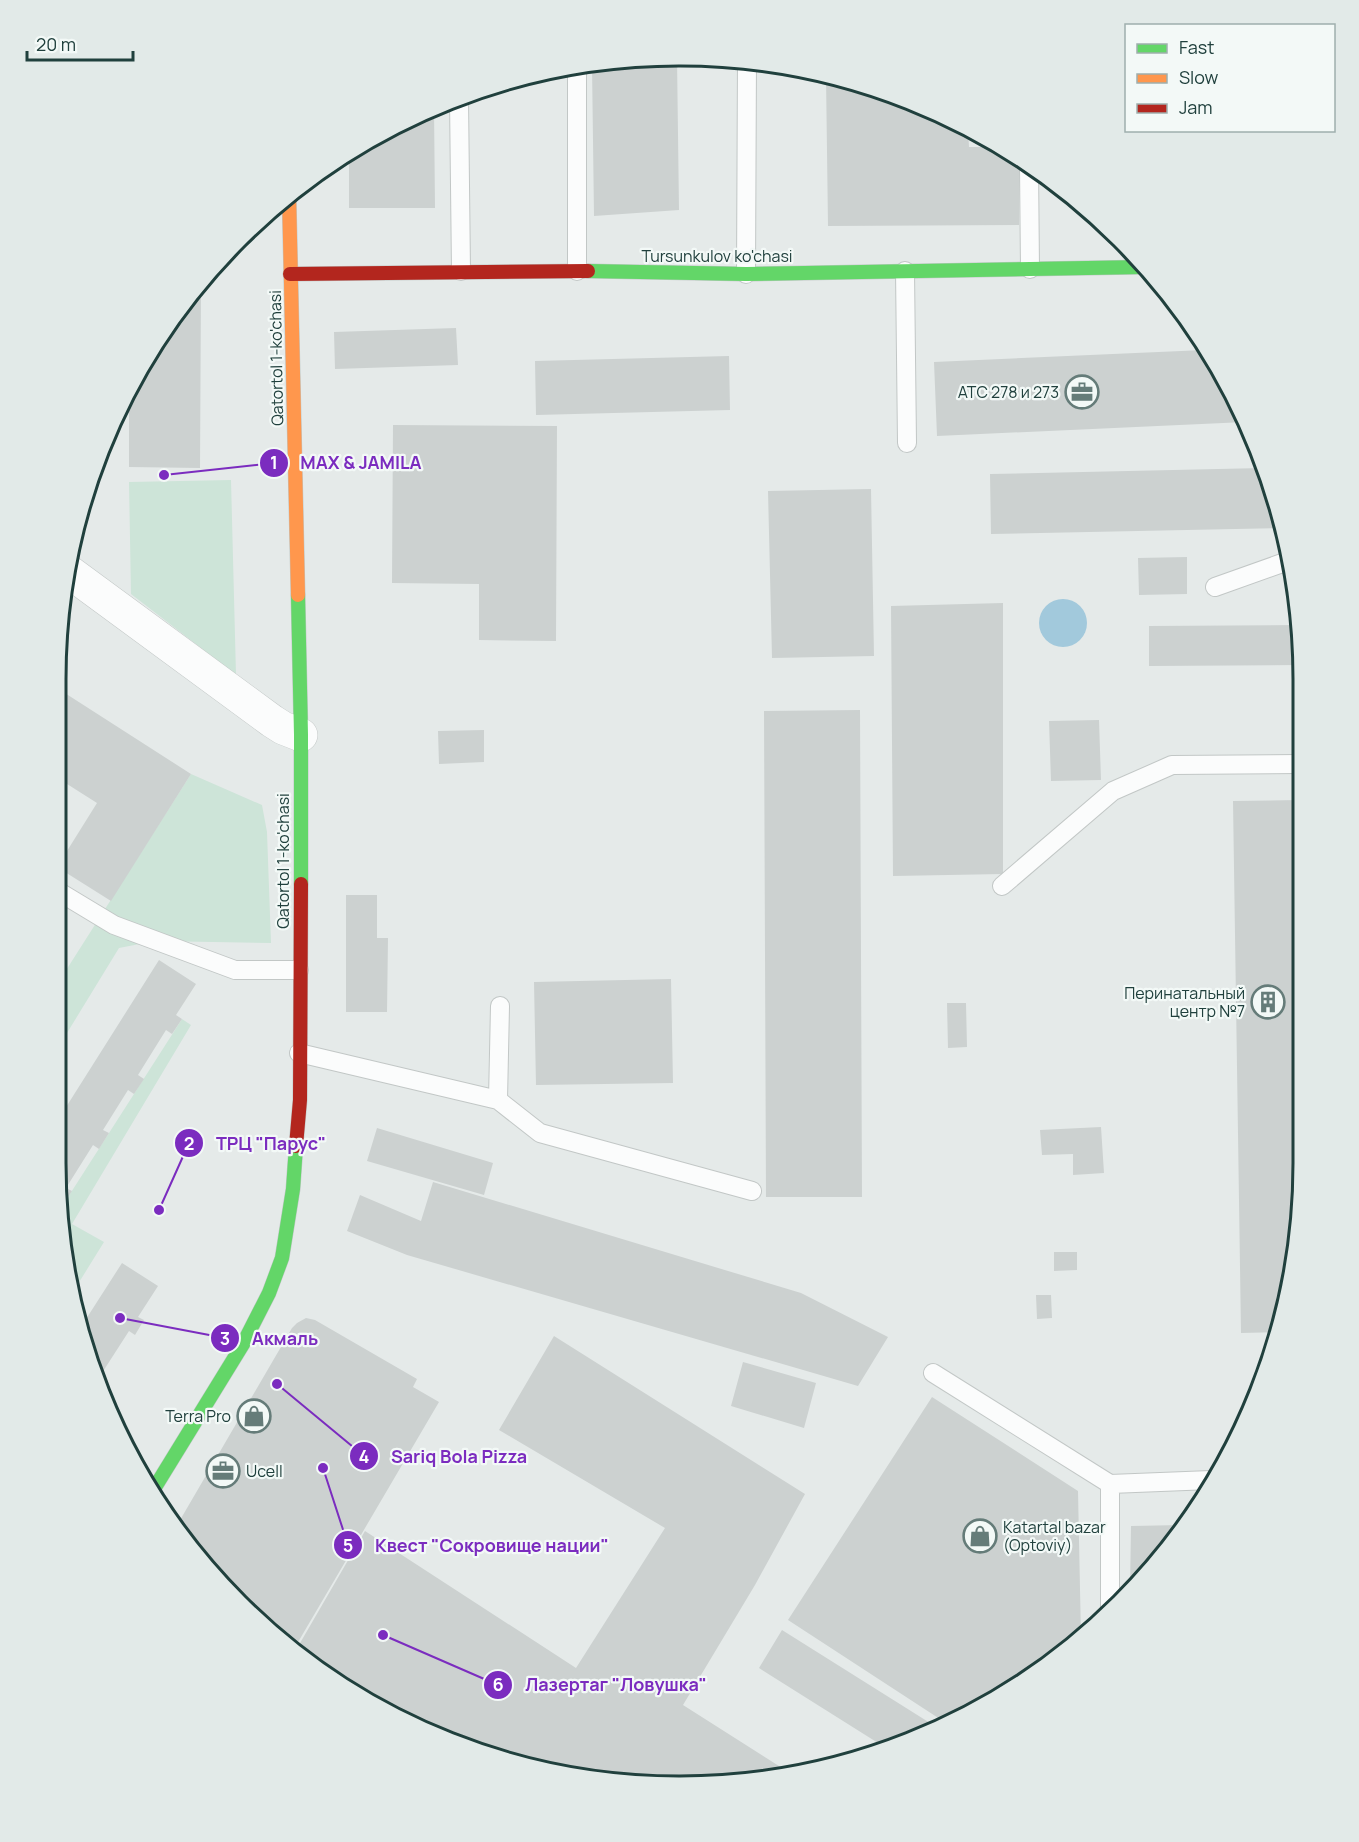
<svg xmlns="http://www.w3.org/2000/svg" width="1359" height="1842" font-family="Manrope,sans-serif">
	<rect width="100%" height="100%" fill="#e5eae9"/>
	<path fill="#cde4d8" d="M231,480L236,675L131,594L129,482Z
		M191,774L262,805L267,832L271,943L155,941L119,948L56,1051V986Z
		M182,1019L191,1025L72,1224L104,1242L73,1292L61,1208Z"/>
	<path fill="#a2c9dc" d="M1039 623a24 24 0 1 1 48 0a24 24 0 1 1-48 0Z"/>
	<path fill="#ccd1d0" d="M638,57L677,58L679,210L594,216L592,65Z
		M826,76L880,89L968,129L969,147H1002L1019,159V225L828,226Z
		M434,108L435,208H349V154L403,120Z
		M201,281L200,468L129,467V392L160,333Z
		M456,328L458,365L335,369L334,332Z
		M1204,350L1245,422L937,436L934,362Z
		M729,356L730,410L536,415L535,361Z
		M393,425L557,426L556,641L479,640V584L392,583Z
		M1263,468L1279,528L991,534L990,474Z
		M871,489L874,656L772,658L768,491Z
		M1187,557V594L1139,595L1138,558Z
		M1003,603V874L893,876L891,606Z
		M1298,625L1299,665L1149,666V626Z
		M57,688L191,774L111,901L57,867L97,803L56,777Z
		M860,710L862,1197H766L764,711Z
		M1099,720L1101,780L1051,781L1049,721Z
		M484,730V762L439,764L438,731Z
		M1299,800L1302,1204L1282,1324L1279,1332L1241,1333L1233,801Z
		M346,895H377V938H388L387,1012H346Z
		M159,960L196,984L176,1015L182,1019L172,1034L166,1030L138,1075L144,1079L134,1094L128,1090L103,1130L109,1133L99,1149L93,1145L66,1188L72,1191L61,1208L56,1162V1123Z
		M671,979L673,1083L536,1085L534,982Z
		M947,1003H966L967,1047L948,1048Z
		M1101,1127L1104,1173L1073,1175V1154L1042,1155L1040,1130Z
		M377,1128L493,1163L484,1195L367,1161Z
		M433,1182L801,1293L888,1337L858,1386L407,1255L347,1231L360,1195L421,1221Z
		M1054,1252H1077V1270L1054,1271Z
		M122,1263L158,1286L138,1317L144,1320L135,1335L129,1331L100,1376L106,1380L99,1391L79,1330Z
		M1036,1295H1051L1052,1318L1037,1319Z
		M306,1318L315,1320L417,1379L413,1387L439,1402L294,1649L268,1631L176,1527L292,1328L297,1323Z
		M554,1336L805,1494L755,1585L683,1705L790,1773L761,1781L639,1785L558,1775L404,1722L296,1650L365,1531L576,1668L665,1528L499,1430Z
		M743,1362L816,1383L804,1428L731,1406Z
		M932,1397L1078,1491L1081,1637L1060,1657L946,1723L788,1620Z
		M1182,1525L1149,1574L1130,1591L1131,1526Z
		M782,1630L938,1728L919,1739L886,1748L759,1668Z"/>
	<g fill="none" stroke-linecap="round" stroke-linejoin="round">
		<defs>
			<path id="lane" d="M459,99L461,271
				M1029,166L1030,269
				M577,271V67
				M905,271L907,443
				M746,274L747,60
				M1215,587L1288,561
				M1002,886L1113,791L1172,765L1299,764
				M56,890L114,925L235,970H299
				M299,1053L498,1100L540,1133L752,1191
				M498,1100L500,1006
				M933,1373L1110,1484L1211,1480
				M1110,1484V1610"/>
			<path id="street" d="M68,571L272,721L283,728L301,735"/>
			<path id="fast" d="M588,271L746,274L1144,267
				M298,595L301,735V884
				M152,1492L243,1344L269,1293L282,1258L293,1189L296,1146"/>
			<path id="slow" d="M289,194L298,595"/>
			<path id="jam" d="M290,274L588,271
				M296,1146L300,1100L301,884"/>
		</defs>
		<use href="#lane" stroke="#c2c7c6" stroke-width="20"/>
		<use href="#street" stroke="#c2c7c6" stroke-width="34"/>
		<use href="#fast" stroke="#c0c8c6" stroke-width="15"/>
		<use href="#slow" stroke="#c0c8c6" stroke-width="15"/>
		<use href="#jam" stroke="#c0c8c6" stroke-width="15"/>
		<use href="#lane" stroke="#fbfcfc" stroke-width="18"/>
		<use href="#street" stroke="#fbfcfc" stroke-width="33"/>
		<use href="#fast" stroke="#63d668" stroke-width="14"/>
		<use href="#slow" stroke="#ff974d" stroke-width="14"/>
		<use href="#jam" stroke="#b3261e" stroke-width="14"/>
	</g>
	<defs>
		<symbol id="office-ring" viewBox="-11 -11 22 22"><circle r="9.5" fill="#f3f9f7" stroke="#657c79" stroke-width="1.5"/><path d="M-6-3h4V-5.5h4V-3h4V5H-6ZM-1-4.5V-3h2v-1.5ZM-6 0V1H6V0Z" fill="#657c79"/></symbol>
		<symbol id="building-ring" viewBox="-11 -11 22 22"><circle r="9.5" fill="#f3f9f7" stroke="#657c79" stroke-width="1.5"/><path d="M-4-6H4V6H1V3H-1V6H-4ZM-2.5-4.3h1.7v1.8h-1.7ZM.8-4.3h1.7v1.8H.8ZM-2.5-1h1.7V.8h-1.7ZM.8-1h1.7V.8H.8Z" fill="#657c79"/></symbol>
		<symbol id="shop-ring" viewBox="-11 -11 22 22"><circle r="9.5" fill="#f3f9f7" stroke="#657c79" stroke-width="1.5"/><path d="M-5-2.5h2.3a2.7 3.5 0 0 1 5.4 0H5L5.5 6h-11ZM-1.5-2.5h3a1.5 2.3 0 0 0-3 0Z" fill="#657c79"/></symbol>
	</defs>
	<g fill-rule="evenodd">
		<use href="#office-ring" x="1063" y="373" width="38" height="38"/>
		<use href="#building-ring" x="1249" y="983" width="38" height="38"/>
		<use href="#shop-ring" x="235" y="1397" width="38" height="38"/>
		<use href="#office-ring" x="204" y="1452" width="38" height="38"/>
		<use href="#shop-ring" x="961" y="1517" width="38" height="38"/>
	</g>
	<g text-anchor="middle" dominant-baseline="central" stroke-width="4.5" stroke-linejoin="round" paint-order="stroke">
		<g font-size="16" fill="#20403d" stroke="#f3f9f7">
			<text x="717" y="256">Tursunkulov ko'chasi</text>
			<text transform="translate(276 358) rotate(-91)">Qatortol 1-ko'chasi</text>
			<text transform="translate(283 861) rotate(-90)">Qatortol 1-ko'chasi</text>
		</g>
		<g font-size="16" fill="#20403d" stroke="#f3f9f7" text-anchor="end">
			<text x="1059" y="392">АТС 278 и 273</text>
			<text x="1245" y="993">Перинатальный<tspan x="1245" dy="18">центр №7</tspan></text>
			<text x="231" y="1416">Terra Pro</text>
			<text x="246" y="1471" text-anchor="start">Ucell</text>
			<text x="1003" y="1527" text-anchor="start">Katartal bazar<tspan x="1003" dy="18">(Optoviy)</tspan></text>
		</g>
	</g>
	<path d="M0 0H1359V1842H0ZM679 66H680A613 613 0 0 1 1293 679V1163A613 613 0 0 1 680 1776H679A613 613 0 0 1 66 1163V679A613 613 0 0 1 679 66Z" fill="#e2eae8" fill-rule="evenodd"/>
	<path fill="none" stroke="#20403d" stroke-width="3" d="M679 66H680A613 613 0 0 1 1293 679V1163A613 613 0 0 1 680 1776H679A613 613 0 0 1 66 1163V679A613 613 0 0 1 679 66Z"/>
	<path fill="none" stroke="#7b2cbf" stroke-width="2" d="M164 475L274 463M159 1210L189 1143M120 1318L225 1338M277 1384L364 1456M323 1468L348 1545M383 1635L498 1685"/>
	<g fill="#7b2cbf" stroke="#f3f9f7" stroke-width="2">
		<circle cx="164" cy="475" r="6"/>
		<circle cx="159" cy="1210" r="6"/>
		<circle cx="120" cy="1318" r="6"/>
		<circle cx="277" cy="1384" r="6"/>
		<circle cx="323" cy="1468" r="6"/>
		<circle cx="383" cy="1635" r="6"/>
		<circle cx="274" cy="463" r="15"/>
		<circle cx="189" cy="1143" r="15"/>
		<circle cx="225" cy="1338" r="15"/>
		<circle cx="364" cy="1456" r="15"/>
		<circle cx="348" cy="1545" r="15"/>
		<circle cx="498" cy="1685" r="15"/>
	</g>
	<g font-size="18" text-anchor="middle" font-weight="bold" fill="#fff">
		<text x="274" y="469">1</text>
		<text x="189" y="1150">2</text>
		<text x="225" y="1345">3</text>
		<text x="364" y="1463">4</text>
		<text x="348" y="1552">5</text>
		<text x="498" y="1691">6</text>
	</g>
	<g font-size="18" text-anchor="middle" font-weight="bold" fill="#7b2cbf" stroke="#f3f9f7" stroke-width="4.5" stroke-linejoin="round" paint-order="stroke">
		<text x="361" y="469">MAX &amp; JAMILA</text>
		<text x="271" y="1150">ТРЦ "Парус"</text>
		<text x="285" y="1345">Акмаль</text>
		<text x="459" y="1463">Sariq Bola Pizza</text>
		<text x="492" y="1552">Квест "Сокровище нации"</text>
		<text x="616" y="1691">Лазертаг "Ловушка"</text>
	</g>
	<rect x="1125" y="24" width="210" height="108" fill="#f3f9f7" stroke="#9fafad" stroke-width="1.5"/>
	<rect x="1137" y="44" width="30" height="9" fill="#63d668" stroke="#9fafad" stroke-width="1.5"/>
	<text x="1179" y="54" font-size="18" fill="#20403d">Fast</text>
	<rect x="1137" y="74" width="30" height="9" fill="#ff974d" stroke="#9fafad" stroke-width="1.5"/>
	<text x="1179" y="84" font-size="18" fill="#20403d">Slow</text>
	<rect x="1137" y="104" width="30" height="9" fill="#b3261e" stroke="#9fafad" stroke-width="1.5"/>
	<text x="1179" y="114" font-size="18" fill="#20403d">Jam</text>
	<path d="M27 51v9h106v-9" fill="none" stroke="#20403d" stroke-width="3"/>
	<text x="36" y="51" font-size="18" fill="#20403d" stroke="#f3f9f7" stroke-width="4.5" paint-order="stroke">20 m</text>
</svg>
